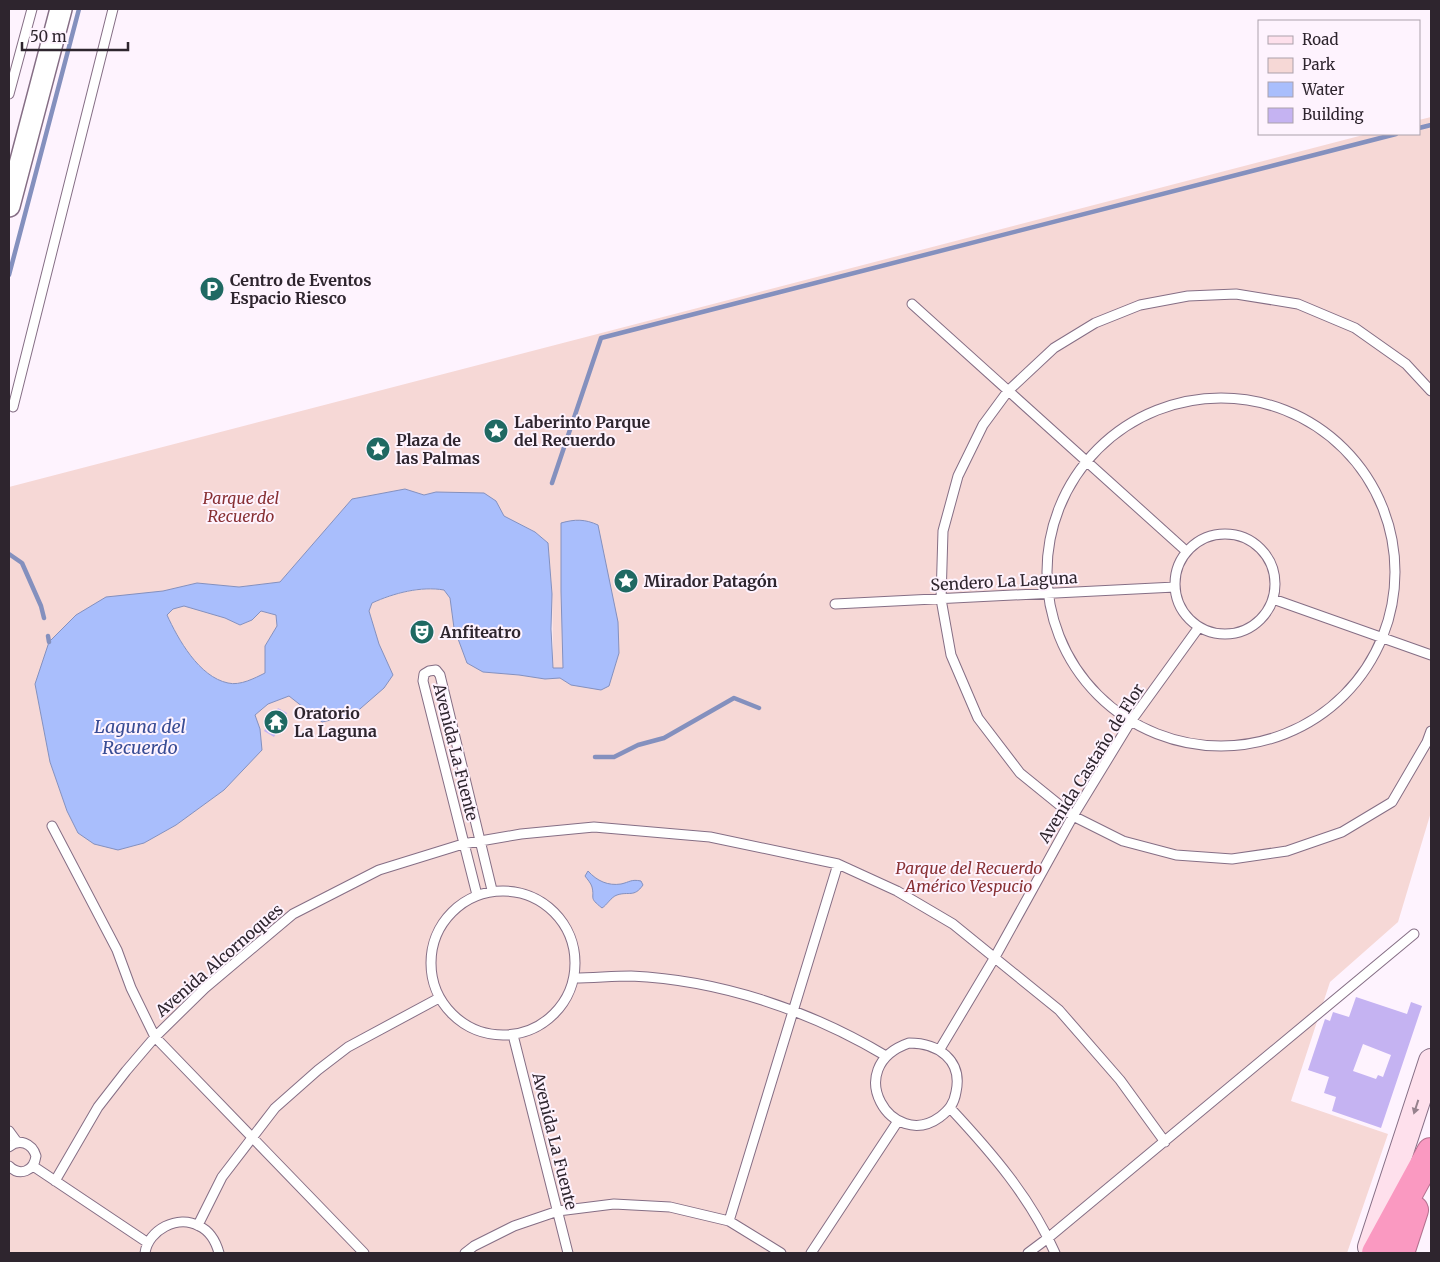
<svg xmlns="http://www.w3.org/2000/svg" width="1440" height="1262" font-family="Merriweather,serif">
	<rect width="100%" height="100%" fill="#fef3fe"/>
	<path fill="#f6d8d6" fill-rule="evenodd" d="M1431,117V812L1398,922L1330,982L1291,1101L1388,1134L1347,1253H9V487L1367,134H1419V120ZM405,489L424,495L436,492L496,501L504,516L535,532L548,543L552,594L553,668L563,669L561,591V523L619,653L609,686L571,685L560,678L545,679L519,675L483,672L454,628L450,598L444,590C420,586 394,594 372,603L369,611L379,644L289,696L268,704L255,715L260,729L224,790L176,825L144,843L67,811L50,762L35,684L163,591L197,583L239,587L281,582L352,499Z
		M184,605L225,618L240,625L252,620L261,611L276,615L277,626L265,646V673C255,678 240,686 228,683C199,677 178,638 167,615L173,609Z"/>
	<path fill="#a9befc" stroke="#8490be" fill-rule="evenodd" d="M405,489L424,495L436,492L484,493L496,501L504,516L535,532L548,543L552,594L551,629L553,668H563L561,591V523C575,519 585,519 598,525L618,622L619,653L609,686L601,690L571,685L560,678L545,679L519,675L483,672L467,663L454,628L450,598L444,590C421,586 394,593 372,603L369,611L379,644L393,675L384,688L353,715L322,722L289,696L268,704L255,715L260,729L262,750L224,790L176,825L144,843L118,850L94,844L78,833L67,811L50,762L35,684L49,642L76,615L106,597L163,591L197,583L239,587L280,582L352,499ZM184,606L225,618L240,625L252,620L261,611L276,615L277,626L265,646V673C255,678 240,686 228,683C199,677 178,639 167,615L173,609Z
		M588,871C597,881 608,886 621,884C630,882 631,879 641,881L643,885C634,898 629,891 617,895C611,897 607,905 602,908C588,897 595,899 592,887C591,883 587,879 585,876Z"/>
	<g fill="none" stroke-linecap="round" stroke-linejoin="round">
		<path stroke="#8490be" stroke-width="4.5" d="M1419,128L1431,125
			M9,275L79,9
			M552,483L601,338L1396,134
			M9,554L22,563L41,606L44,618
			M48,636L49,642
			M595,757H614L638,745L664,738L734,698L759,708"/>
	</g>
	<path fill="#c5b3f2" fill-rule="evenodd" d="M278,708L287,713L274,737L264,731Z
		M1356,997L1407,1014L1411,1002L1422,1006L1381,1128L1332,1111L1336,1097L1324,1093L1329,1077L1308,1070L1325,1019L1330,1021L1333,1012L1349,1017ZM1363,1044L1391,1055L1383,1077L1378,1075L1376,1079L1353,1071Z"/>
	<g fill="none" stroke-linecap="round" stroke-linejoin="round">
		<defs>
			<path id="service" d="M9,94L32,9
				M912,304L1186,551
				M1431,391L1406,364L1355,328L1298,304L1236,294L1188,296L1140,305L1095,323L1054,348L1008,391L983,425L958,476L943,531L941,599L951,655L978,718L1020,773L1073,816L1123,841L1176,855L1232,859L1287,851L1342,832L1392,802L1427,742L1431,731
				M1047 572a174 174 0 1 1 348 0a174 174 0 1 1-348 0Z
				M13,407L113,9
				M1175 584a50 50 0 1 1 100 0a50 50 0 1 1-100 0Z
				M1273,599L1431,655
				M835,604L1175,587
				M52,826L117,950L131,988L155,1037L364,1253
				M431 963a72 72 0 1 1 144 0a72 72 0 1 1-144 0Z
				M477,895L423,681L424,674L429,671L436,670L440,675L492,890
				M574,978C593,978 612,976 631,976C720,980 809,1010 886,1056
				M513,1035L568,1253
				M909,1043C938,1043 963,1060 956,1092C954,1104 949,1110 940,1117C892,1152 840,1067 909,1043Z
				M940,1049L995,957L1073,816L1131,721L1199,627
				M951,1109C991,1152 1031,1198 1055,1253
				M9,1131L17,1142
				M9,1147C19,1138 32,1143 36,1156C34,1171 20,1177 9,1166
				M33,1166L148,1243
				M55,1181L98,1107L126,1071L155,1037L205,988L293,914L379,870L463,844L521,834L594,827L710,837L838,864L897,891L953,924L1059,1010L1120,1080L1165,1142
				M729,1221L838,864
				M198,1225L222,1177L275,1108L318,1070L348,1047L439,998
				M145,1253C148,1230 178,1214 199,1226C210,1231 216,1242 219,1253
				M465,1253L474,1246L514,1226L558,1211L614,1204L670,1207L729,1221L781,1253
				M811,1253L898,1121
				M1028,1253L1048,1238L1414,934"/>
			<path id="tertiary" d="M9,206L61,9"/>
			<path id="secondary" d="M1370,1247L1431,1061"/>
			<path id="motorway" d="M1376,1253L1431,1152
				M1400,1253L1414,1210"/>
		</defs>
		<use href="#service" stroke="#856e85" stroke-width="11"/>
		<use href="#tertiary" stroke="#856e85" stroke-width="24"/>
		<use href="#secondary" stroke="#856e85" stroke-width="26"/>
		<use href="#motorway" stroke="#b3708e" stroke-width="30"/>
		<use href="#service" stroke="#fff" stroke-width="9"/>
		<use href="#tertiary" stroke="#fff" stroke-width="21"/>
		<use href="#secondary" stroke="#fee0ec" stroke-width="24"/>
		<use href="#motorway" stroke="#fa99c1" stroke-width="28"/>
	</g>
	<defs><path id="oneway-solid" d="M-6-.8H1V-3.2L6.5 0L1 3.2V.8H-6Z" transform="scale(1.25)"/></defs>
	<use fill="#96828d" href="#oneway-solid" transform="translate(1416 1107) rotate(108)"/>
	<defs>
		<symbol id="parking-disc" viewBox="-11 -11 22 22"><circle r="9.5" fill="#1f6962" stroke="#fef3fe"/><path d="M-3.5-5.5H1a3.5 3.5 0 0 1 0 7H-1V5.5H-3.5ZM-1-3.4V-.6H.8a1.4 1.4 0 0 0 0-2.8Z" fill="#fff"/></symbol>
		<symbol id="sight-disc" viewBox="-11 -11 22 22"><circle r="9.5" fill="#1f6962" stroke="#fef3fe"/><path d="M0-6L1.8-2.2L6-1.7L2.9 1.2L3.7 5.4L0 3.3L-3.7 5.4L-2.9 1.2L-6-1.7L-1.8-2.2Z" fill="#fff"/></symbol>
		<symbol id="theatre-disc" viewBox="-11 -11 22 22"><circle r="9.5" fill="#1f6962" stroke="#fef3fe"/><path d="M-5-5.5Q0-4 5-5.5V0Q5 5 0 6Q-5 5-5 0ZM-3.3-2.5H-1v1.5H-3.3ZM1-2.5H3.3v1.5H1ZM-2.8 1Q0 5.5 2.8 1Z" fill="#fff"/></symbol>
		<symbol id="temple-disc" viewBox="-11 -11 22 22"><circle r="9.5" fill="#1f6962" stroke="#fef3fe"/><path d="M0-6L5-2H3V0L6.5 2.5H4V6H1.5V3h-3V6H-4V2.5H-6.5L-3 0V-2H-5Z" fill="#fff"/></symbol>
	</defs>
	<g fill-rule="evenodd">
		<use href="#parking-disc" x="198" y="275" width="28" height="28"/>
		<use href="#sight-disc" x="482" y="417" width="28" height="28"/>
		<use href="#sight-disc" x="364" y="435" width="28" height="28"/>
		<use href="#sight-disc" x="612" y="567" width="28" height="28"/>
		<use href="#theatre-disc" x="408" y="618" width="28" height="28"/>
		<use href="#temple-disc" x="262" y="708" width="28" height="28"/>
	</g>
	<g text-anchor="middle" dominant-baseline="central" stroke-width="4" stroke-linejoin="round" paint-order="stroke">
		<g font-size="16" font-weight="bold" fill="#2e252e" stroke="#fef3fe" text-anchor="start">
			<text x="230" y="280">Centro de Eventos<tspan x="230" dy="18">Espacio Riesco</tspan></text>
			<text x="514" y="422">Laberinto Parque<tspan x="514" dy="18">del Recuerdo</tspan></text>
			<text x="396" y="440">Plaza de<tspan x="396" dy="18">las Palmas</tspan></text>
			<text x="644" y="581">Mirador Patagón</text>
			<text x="440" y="632">Anfiteatro</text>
			<text x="294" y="713">Oratorio<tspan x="294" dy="18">La Laguna</tspan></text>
		</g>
		<g font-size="16" font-style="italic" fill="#883033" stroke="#fef3fe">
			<text x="241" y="498">Parque del<tspan x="241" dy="18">Recuerdo</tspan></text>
			<text x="969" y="868">Parque del Recuerdo<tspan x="969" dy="18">Américo Vespucio</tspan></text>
		</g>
		<g font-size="16" fill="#2e252e" stroke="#fef3fe">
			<text transform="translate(1004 581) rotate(-3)">Sendero La Laguna</text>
			<text transform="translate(456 752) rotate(76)">Avenida La Fuente</text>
			<text transform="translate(1091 763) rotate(-58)">Avenida Castaño de Flor</text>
			<text transform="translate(219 960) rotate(-41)">Avenida Alcornoques</text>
			<text transform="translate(555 1141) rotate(76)">Avenida La Fuente</text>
		</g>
		<g font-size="18" font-style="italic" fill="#384c94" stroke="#fef3fe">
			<text x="140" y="726">Laguna del<tspan x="140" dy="21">Recuerdo</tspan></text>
		</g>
	</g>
	<rect width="1440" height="1262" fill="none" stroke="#2e252e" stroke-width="20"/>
	<rect x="1258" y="20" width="162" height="115" fill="#fef3fe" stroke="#aba1ab"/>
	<rect x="1268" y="36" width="25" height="8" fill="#fee0ec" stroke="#aba1ab"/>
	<text x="1302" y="45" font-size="15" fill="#2e252e">Road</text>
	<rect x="1268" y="58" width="25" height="15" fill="#f6d8d6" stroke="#aba1ab"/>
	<text x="1302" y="70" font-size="15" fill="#2e252e">Park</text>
	<rect x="1268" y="82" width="25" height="15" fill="#a9befc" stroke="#aba1ab"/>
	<text x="1302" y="95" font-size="15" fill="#2e252e">Water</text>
	<rect x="1268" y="108" width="25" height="15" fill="#c5b3f2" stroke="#aba1ab"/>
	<text x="1302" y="120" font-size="15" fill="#2e252e">Building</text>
	<path d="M22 42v8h106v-8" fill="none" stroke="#2e252e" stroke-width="2.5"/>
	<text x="30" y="42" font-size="15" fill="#2e252e" stroke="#fef3fe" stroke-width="4" paint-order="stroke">50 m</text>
</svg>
